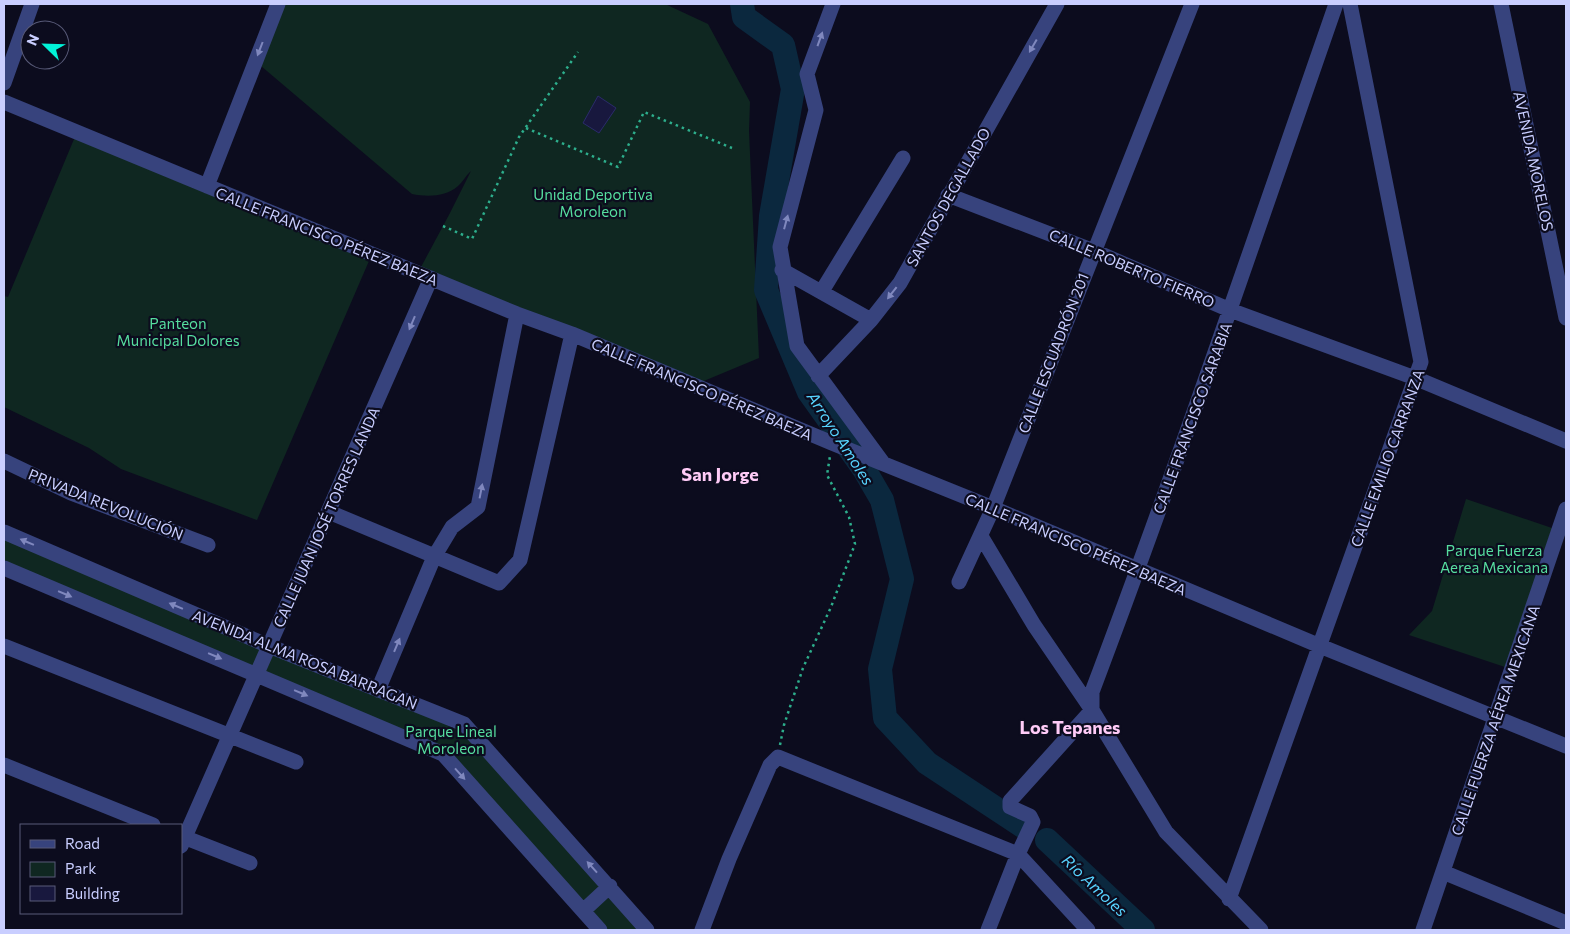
<svg xmlns="http://www.w3.org/2000/svg" width="1570" height="934" font-family="Commissioner,sans-serif">
	<rect width="100%" height="100%" fill="#0c0c1e"/>
	<path fill="#0f2721" d="M285,4H665L708,24L750,102L749,131L759,358L699,383L421,267L450,213L471,171C466,175 463,182 458,186C446,197 427,197 412,194L261,66Z
		M77,132L372,254L257,520L121,469L89,448L4,407V296L8,297Z
		M1466,499L1552,528L1505,667L1409,635L1432,611Z
		M4,532L463,725L646,930H600L443,754L4,568Z"/>
	<g fill="none" stroke-linecap="round" stroke-linejoin="round">
		<path stroke="#0b283e" stroke-width="24" d="M742,4L744,17L783,45L793,89L771,216L766,290L809,392L864,469L882,500L902,579L880,669L885,718L927,763L1024,827
			M1047,840L1143,930"/>
	</g>
	<path fill="#18183e" stroke="#2a2b6a" d="M598,96L616,108L599,133L583,123Z"/>
	<g fill="none" stroke-linecap="round" stroke-linejoin="round">
		<path stroke="#2dae8c" stroke-width="2.5" stroke-dasharray="2.5 4" stroke-linecap="butt" d="M526,128L618,167L644,112L732,148
			M443,226L472,239L519,137L578,52
			M780,745L784,725L803,668L831,607L855,544L849,517L827,475L830,456"/>
		<path stroke="#37437d" stroke-width="15" d="M833,4L807,74L816,110L780,247L797,346L883,463
			M1501,4L1566,318
			M4,83L32,4
			M4,102L517,314L572,334L832,443L993,508L1320,646L1566,746
			M207,186L278,4
			M948,195L1094,251L1230,310L1415,378L1566,441
			M782,270L871,320
			M822,291L903,158
			M818,376L871,320L900,283L1057,4
			M4,461L71,493L208,545
			M329,512L499,583L520,560L572,334
			M4,532L269,646L464,724L647,930
			M981,536L1034,625L1092,710L1166,832L1261,930
			M4,568L443,754L600,930
			M959,582L993,508L1192,4
			M4,646L296,762
			M378,690L434,557L452,527L478,507L517,314
			M4,765L153,825
			M181,836L250,863
			M181,846L431,278
			M1443,872L1566,923
			M1229,899L1421,362L1350,4
			M583,911L610,886
			M702,930L729,859L770,765L778,757L1018,854L1088,930
			M988,930L1018,854L1033,822L1030,816L1010,807V801L1092,710V692C1178,464 1256,234 1336,4
			M1423,930L1566,509"/>
	</g>
	<defs><path id="oneway-solid" d="M-6-.8H1V-3.2L6.5 0L1 3.2V.8H-6Z" transform="scale(1.25)"/></defs>
	<g fill="#8088be">
		<use href="#oneway-solid" transform="translate(820 39) rotate(-70)"/>
		<use href="#oneway-solid" transform="translate(1033 46) rotate(120)"/>
		<use href="#oneway-solid" transform="translate(260 49) rotate(111)"/>
		<use href="#oneway-solid" transform="translate(786 222) rotate(-75)"/>
		<use href="#oneway-solid" transform="translate(892 293) rotate(128)"/>
		<use href="#oneway-solid" transform="translate(412 323) rotate(113)"/>
		<use href="#oneway-solid" transform="translate(481 491) rotate(-79)"/>
		<use href="#oneway-solid" transform="translate(27 542) rotate(-157)"/>
		<use href="#oneway-solid" transform="translate(65 594) rotate(23)"/>
		<use href="#oneway-solid" transform="translate(176 606) rotate(-157)"/>
		<use href="#oneway-solid" transform="translate(397 645) rotate(-67)"/>
		<use href="#oneway-solid" transform="translate(215 656) rotate(23)"/>
		<use href="#oneway-solid" transform="translate(301 693) rotate(23)"/>
		<use href="#oneway-solid" transform="translate(460 774) rotate(48)"/>
		<use href="#oneway-solid" transform="translate(592 867) rotate(-132)"/>
	</g>
	<g text-anchor="middle" dominant-baseline="central" stroke-width="4.5" stroke-linejoin="round" paint-order="stroke">
		<g font-size="15" fill="#c9ceff" stroke="#0c0c1e">
			<text transform="translate(1534 161) rotate(78)">AVENIDA MORELOS</text>
			<text transform="translate(948 197) rotate(-61)">SANTOS DEGALLADO</text>
			<text transform="translate(327 236) rotate(22)">CALLE FRANCISCO PÉREZ BAEZA</text>
			<text transform="translate(1132 268) rotate(23)">CALLE ROBERTO FIERRO</text>
			<text transform="translate(1053 353) rotate(-69)">CALLE ESCUADRÓN 201</text>
			<text transform="translate(702 389) rotate(23)">CALLE FRANCISCO PÉREZ BAEZA</text>
			<text transform="translate(1192 418) rotate(-70)">CALLE FRANCISCO SARABIA</text>
			<text transform="translate(1387 458) rotate(-70)">CALLE EMILIO CARRANZA</text>
			<text transform="translate(106 504) rotate(22)">PRIVADA REVOLUCIÓN</text>
			<text transform="translate(326 517) rotate(-66)">CALLE JUAN JOSÉ TORRES LANDA</text>
			<text transform="translate(1076 544) rotate(23)">CALLE FRANCISCO PÉREZ BAEZA</text>
			<text transform="translate(305 659) rotate(22)">AVENIDA ALMA ROSA BARRAGAN</text>
			<text transform="translate(1495 720) rotate(-71)">CALLE FUERZA AÉREA MEXICANA</text>
		</g>
		<g font-size="15" fill="#56de9f" stroke="#0c0c1e">
			<text x="593" y="194">Unidad Deportiva<tspan x="593" dy="17">Moroleon</tspan></text>
			<text x="178" y="323">Panteon<tspan x="178" dy="17">Municipal Dolores</tspan></text>
			<text x="1494" y="550">Parque Fuerza<tspan x="1494" dy="17">Aerea Mexicana</tspan></text>
			<text x="451" y="731">Parque Lineal<tspan x="451" dy="17">Moroleon</tspan></text>
		</g>
		<g font-size="16" font-style="italic" fill="#57d4ff" stroke="#0c0c1e">
			<text transform="translate(841 438) rotate(57)">Arroyo Amoles</text>
			<text transform="translate(1095 885) rotate(43)">Río Amoles</text>
		</g>
		<g font-size="18" font-weight="bold" fill="#ffcbf7" stroke="#0c0c1e">
			<text x="720" y="474">San Jorge</text>
			<text x="1070" y="727">Los Tepanes</text>
		</g>
	</g>
	<rect width="1570" height="934" fill="none" stroke="#c9ceff" stroke-width="10"/>
	<rect x="20" y="824" width="162" height="90" fill="#0c0c1e" stroke="#585a78"/>
	<rect x="30" y="840" width="25" height="8" fill="#37437d" stroke="#585a78"/>
	<text x="65" y="849" font-size="15" fill="#c9ceff">Road</text>
	<rect x="30" y="862" width="25" height="15" fill="#0f2721" stroke="#585a78"/>
	<text x="65" y="874" font-size="15" fill="#c9ceff">Park</text>
	<rect x="30" y="886" width="25" height="15" fill="#18183e" stroke="#585a78"/>
	<text x="65" y="899" font-size="15" fill="#c9ceff">Building</text>
	<g transform="translate(45 45) rotate(293)"><circle r="24" fill="#0c0c1e" stroke="#585a78"/>
	<path d="M0-4L9 19L0 12L-9 19Z" fill="#01f3d8"/>
	<text y="-8" font-size="14" font-weight="bold" text-anchor="middle" fill="#c9ceff">N</text>
	</g>
</svg>
